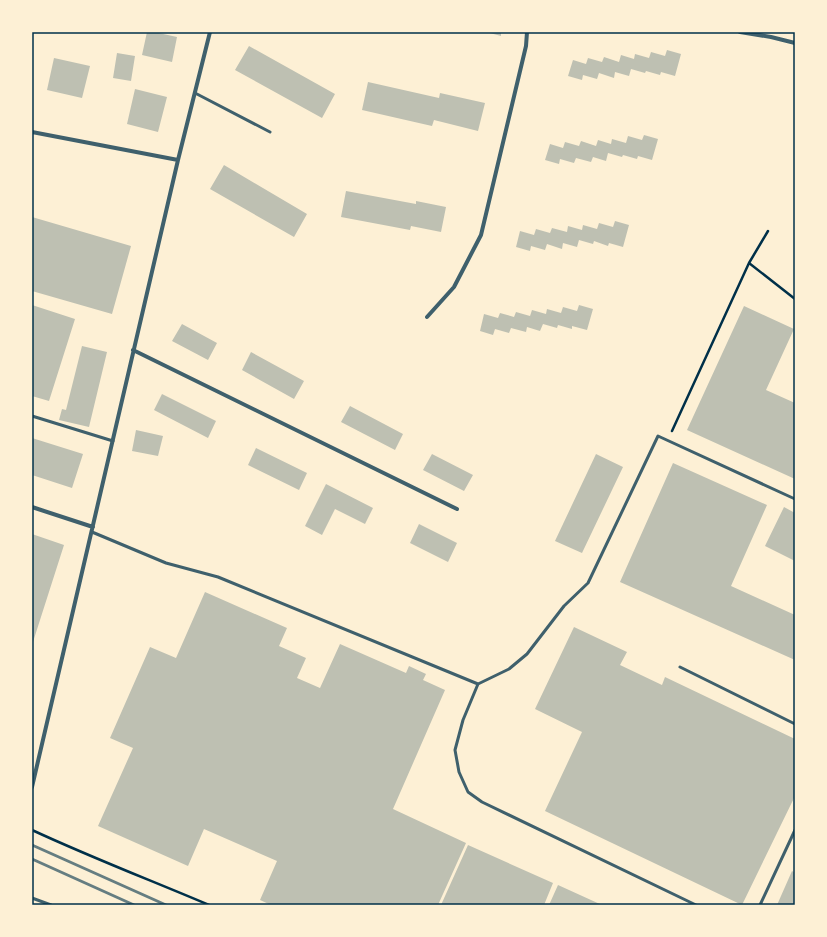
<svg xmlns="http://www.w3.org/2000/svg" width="827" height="937" font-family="'Noto Sans',sans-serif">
	<rect width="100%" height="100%" fill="#fdf0d5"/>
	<path fill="#bec0b2" d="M147,32H154L177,37L172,62L142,55Z
		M486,32H501V36Z
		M249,46L335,94L322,118L235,70Z
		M667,50L681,54L675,76L661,72L660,75L646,71L645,73L631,69L629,76L615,72L614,78L599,73L597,79L583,75L582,80L568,76L573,60L586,64L588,58L602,62L604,57L619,62L621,55L634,59L635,54L649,58L651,52L665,56Z
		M117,53L135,56L131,81L113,78Z
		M54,58L90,66L82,98L47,90Z
		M368,82L439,98L440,93L485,103L478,131L434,120L432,126L362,110Z
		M135,89L167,97L158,132L127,124Z
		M644,135L658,139L652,160L638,156L637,159L623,155L622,157L608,153L606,161L593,157L591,162L576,158L574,163L560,159L559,164L545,160L550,144L563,148L565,142L579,146L581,141L596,146L598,140L611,144L612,139L626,143L628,136L642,140Z
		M224,165L307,214L294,237L210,189Z
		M346,191L416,204V201L446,207L441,232L411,226L410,230L341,217Z
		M32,217L131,246L112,314L32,291Z
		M615,221L629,225L623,247L609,243L608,246L594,241L593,244L579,240L577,247L563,243L562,249L547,244L545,250L531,246L530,251L516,247L520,231L534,235L536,229L550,233L552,228L567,232L568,226L582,230L583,225L597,229L599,223L613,227Z
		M32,305L75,319L49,401L32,396Z
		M579,305L593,309L587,330L572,326V329L558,325L557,328L543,324L540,331L527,327L526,332L511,328L509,333L495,329L493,335L480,331L484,314L498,318L500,313L514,317L516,312L530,316L532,310L546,314L547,309L561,313L563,307L577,311Z
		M744,306L794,329L766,390L795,403V479L687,430Z
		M182,324L217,343L208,360L172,341Z
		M82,346L107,352L89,427L59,420L62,409L66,410Z
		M251,352L304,381L294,399L242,370Z
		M162,394L216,421L208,438L154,410Z
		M350,406L403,434L395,450L341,422Z
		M136,430L163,436L158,456L132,451Z
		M32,438L83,454L72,488L32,475Z
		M256,448L307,473L299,490L248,465Z
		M432,454L473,475L464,491L423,470Z
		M596,454L623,467L582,553L555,541Z
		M673,463L767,505L731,586L795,615V660L620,582Z
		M326,484L373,508L365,524L335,509L322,535L305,526Z
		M784,507L795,513V561L765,546Z
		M419,524L457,543L448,562L410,543Z
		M32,534L64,545L32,645Z
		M205,592L287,628L279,646L306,658L297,678L320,688L340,644L406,673L409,666L426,674L423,680L445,690L393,809L466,843L438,905H271L260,900L277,861L204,829L188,866L98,826L133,748L110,738L150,647L176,658Z
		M574,627L627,652L620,665L662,685L665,677L795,739V796L742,905L545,811L582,732L535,709Z
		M468,845L553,883L544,905H441Z
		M792,871L795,873V905H777Z
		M558,885L602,905H549Z"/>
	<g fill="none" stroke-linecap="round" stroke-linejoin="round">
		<path stroke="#003049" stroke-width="2.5" d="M749,263L795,299
			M672,431L749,263L768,231
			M32,830C90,857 150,880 209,905"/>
		<path stroke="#3f606c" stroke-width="3" d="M195,93L270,132
			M32,416L113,441
			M92,532L166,563L218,577L478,684
			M680,667L795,724
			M32,898L51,905
			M696,905L482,802L468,792L459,772L455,750L463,720L478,684L509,669L527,654L564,606L588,583L658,436L795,499
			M760,905L795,830"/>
		<path stroke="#3f606c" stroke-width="4" d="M740,32L771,37L795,43
			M32,132L178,160
			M427,317L454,287L481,235L526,46L527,32
			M133,350L457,509
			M32,507L93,527
			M32,787L178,160L210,32"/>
		<path stroke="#657d81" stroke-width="3" d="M32,845L166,905
			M32,859L134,905"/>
	</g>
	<rect width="827" height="937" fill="none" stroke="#fdf0d5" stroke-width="66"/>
	<rect x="33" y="33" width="761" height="871" fill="none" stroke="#003049" stroke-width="1.5"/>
</svg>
